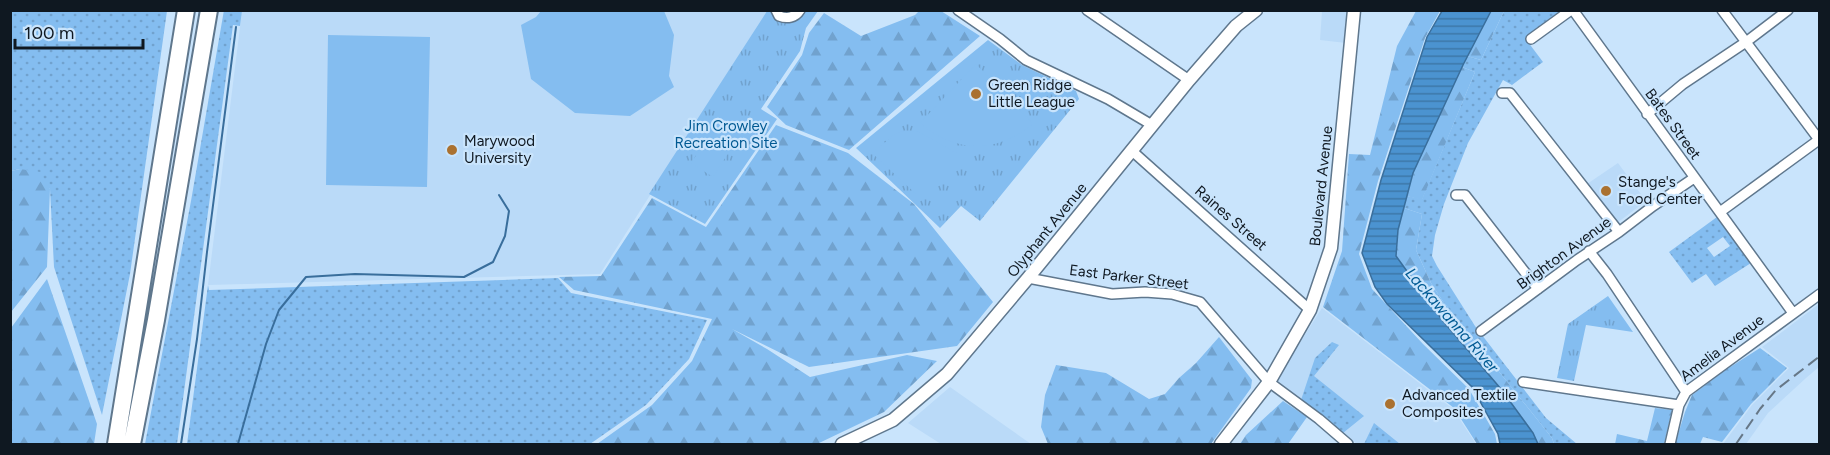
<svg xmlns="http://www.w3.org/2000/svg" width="1830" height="455" font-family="Figtree,sans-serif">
	<defs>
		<pattern id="grass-dots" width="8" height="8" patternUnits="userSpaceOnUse" patternTransform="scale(1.5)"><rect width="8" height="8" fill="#84bdf0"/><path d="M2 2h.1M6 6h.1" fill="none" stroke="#71a2ce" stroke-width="1.8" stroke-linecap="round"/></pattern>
		<pattern id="forest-firs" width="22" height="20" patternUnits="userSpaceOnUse" patternTransform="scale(1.5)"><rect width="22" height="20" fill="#84bdf0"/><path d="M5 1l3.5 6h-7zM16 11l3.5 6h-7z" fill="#71a2ce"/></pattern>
		<pattern id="park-tufts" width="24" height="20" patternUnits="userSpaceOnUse" patternTransform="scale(1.5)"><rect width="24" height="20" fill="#84bdf0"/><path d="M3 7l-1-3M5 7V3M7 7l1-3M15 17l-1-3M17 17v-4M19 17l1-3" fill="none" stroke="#71a2ce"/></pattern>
		<pattern id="water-rules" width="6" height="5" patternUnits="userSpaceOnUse" patternTransform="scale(1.5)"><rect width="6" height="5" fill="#4b93d0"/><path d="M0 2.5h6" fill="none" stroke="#3d77a8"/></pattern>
	</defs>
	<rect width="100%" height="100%" fill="#c9e4fc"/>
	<path fill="#badaf8" d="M242,11H767L600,274L208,285Z
		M1322,11H1349L1346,43L1320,40Z
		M1618,163L1646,201L1617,223L1587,184Z
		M1819,304V367L1806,378L1768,413L1746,444H1723L1752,405L1789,368L1762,347Z
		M1322,308L1453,409L1476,444H1357L1276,380Z
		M950,387L1031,444H941L908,423Z"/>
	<path fill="url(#grass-dots)" fill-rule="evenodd" d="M224,10L242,11L240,26L233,25L177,444H145L191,201Z
		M10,11H167L130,274L102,415L54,267L50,189L20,169L11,171Z
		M1504,11H1561L1525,38L1543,62L1512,85L1503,80L1468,143L1444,204L1435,235L1432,256L1437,266L1475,326L1546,418L1577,444H1554L1552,438L1442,300L1431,283L1416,250L1422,214L1404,208L1407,196L1422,199L1475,72L1462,67L1467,56L1481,60Z
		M1717,217L1751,263L1715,286L1706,274L1692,283L1669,252ZM1723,237L1730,246L1714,257L1707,248Z
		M558,278L571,293L707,320L689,359L646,405L590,444H187L208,285L209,290Z
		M1332,342L1339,345L1314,376L1364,416L1343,433L1301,400L1315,358Z
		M1374,423L1400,444H1364Z"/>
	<path fill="url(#forest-firs)" d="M920,10L941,11L980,36L849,150L786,125L767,107L802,55L809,33L824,13L861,36L915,15Z
		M1491,10L1504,11L1481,60L1467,56Z
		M1416,11H1440L1425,38L1378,181L1359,254L1372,289L1423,344L1469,389L1495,434L1497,444H1477L1454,408L1323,307L1342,251L1349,154L1370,155L1397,46Z
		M1462,67L1475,72L1422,200L1407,196L1413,173Z
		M776,125L848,153L914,204L993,302L957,346L809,367L732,329L767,349L810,377L907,355L937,361L884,412L817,444H597L652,405L692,361L712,319L574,290L559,277L601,276L652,198L706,227Z
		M20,169L40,172L50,189L47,267L11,312V171Z
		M1404,208L1422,214L1416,250L1431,283L1442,300L1552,438L1554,444H1538L1533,433L1501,389L1443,321L1396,256L1398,230Z
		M47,279L97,424L94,444H11V328Z
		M1219,337L1252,380L1251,388L1211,444H1048L1041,427L1045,395L1056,365L1106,373L1149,399L1165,394L1179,378L1196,363Z
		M1760,348L1787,368L1751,404L1722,442L1703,437L1700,444H1675L1685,412L1692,395L1724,371Z
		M1283,401L1307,417L1288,444H1240L1246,435Z
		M1655,408L1672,410L1664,444H1615L1617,434L1647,441Z"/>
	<path fill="url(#park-tufts)" d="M767,11H818L806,28L800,51L761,109L777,119L705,224L649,194Z
		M988,40L1022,65L1076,91L1079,99L980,221L961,206L940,228L856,148Z
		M1608,296L1633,332L1586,325L1574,381L1557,378L1568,324Z"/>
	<path fill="#84bdf0" d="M541,11H664L674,35L669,76L674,87L630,116L575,113L531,79L521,25L536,17Z
		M328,35L430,37L427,187L326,185Z
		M976,64L1033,124C996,153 956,154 920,123Z
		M713,130L734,144L713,177L691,163Z
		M902,131L919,132L958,154L917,195L872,153L894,135Z"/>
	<path fill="url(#water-rules)" stroke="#396e9c" stroke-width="1.5" d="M1442,11H1491L1463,65L1413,173L1398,230L1396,256L1443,321L1501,389L1533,433L1538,444H1500L1498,434L1472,387L1387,304L1375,287L1362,253L1381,180L1427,37Z"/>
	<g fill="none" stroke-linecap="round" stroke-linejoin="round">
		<path stroke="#396e9c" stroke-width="2" d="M181,444L197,339L207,252L236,27
			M238,444L266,344L279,310L306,277L355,274L464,277L493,262L505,236L509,211L499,195"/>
		<defs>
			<path id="minor" d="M776,10L779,16C787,19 795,18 800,10
				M958,10L1000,39L1026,60L1108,99L1152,125
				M1087,10L1189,80
				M1573,10L1793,313
				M1722,10L1820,141
				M1531,39L1571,10
				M1502,93H1510L1619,232
				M1647,114L1683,84L1746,42L1788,10
				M1131,150L1310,310
				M1456,195H1465L1538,289
				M1720,212L1820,139
				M1589,251L1607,274L1686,392
				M1028,278L1112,294L1145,292L1172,294L1200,302L1269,382L1319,419L1348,444
				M1481,331L1577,260L1619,232L1653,206L1694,178
				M1523,382L1679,405
				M1670,444L1679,405L1686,392L1820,294"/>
			<path id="tertiary" d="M842,444L893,420L947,374L1028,278L1189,80L1236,26L1256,10
				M1221,444L1269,382L1310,310L1331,248L1354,10"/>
			<path id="motorway" d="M116,444L186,10
				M132,444L156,320L209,10"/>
		</defs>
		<use href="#minor" stroke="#5f778d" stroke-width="12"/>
		<use href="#tertiary" stroke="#5f778d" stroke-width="15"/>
		<use href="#motorway" stroke="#5f778d" stroke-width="20"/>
		<use href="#minor" stroke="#fff" stroke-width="9"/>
		<use href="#tertiary" stroke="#fff" stroke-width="12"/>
		<use href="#motorway" stroke="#fff" stroke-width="16"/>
		<path stroke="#667787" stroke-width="2" stroke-dasharray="12 6" stroke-linecap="butt" d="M1736,444L1760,409L1776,390L1820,356"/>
	</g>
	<g fill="#aa7130" stroke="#c9e4fc" stroke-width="2">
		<circle cx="976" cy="94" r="6"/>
		<circle cx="452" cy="150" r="6"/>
		<circle cx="1606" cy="191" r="6"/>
		<circle cx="1390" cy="404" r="6"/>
	</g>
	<g text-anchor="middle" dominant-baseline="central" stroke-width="4.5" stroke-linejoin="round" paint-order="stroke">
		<g font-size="15" fill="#0f1821" stroke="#c9e4fc" text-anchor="start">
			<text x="988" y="85">Green Ridge<tspan x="988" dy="17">Little League</tspan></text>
			<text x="464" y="141">Marywood<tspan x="464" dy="17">University</tspan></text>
			<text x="1618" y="182">Stange's<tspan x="1618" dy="17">Food Center</tspan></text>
			<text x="1402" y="395">Advanced Textile<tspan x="1402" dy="17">Composites</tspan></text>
		</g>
		<g font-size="15" fill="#0f1821" stroke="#c9e4fc">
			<text transform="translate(1673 124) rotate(54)">Bates Street</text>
			<text transform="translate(1321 186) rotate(-84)">Boulevard Avenue</text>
			<text transform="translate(1231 218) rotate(41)">Raines Street</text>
			<text transform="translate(1047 230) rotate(-51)">Olyphant Avenue</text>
			<text transform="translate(1564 253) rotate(-36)">Brighton Avenue</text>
			<text transform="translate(1129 277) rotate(7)">East Parker Street</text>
			<text transform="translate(1722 348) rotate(-37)">Amelia Avenue</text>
		</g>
		<g font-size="15" fill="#005992" stroke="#c9e4fc">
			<text x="726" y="126">Jim Crowley<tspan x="726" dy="17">Recreation Site</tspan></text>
		</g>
		<g font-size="16" font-style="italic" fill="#005a93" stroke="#c9e4fc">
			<text transform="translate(1452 320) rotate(49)">Lackawanna River</text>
		</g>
	</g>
	<rect width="1830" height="455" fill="none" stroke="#0f1821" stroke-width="24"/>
	<path d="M15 39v9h128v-9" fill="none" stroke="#0f1821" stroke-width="3"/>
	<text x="24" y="39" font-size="18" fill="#0f1821" stroke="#c9e4fc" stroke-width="4.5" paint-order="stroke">100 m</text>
</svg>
